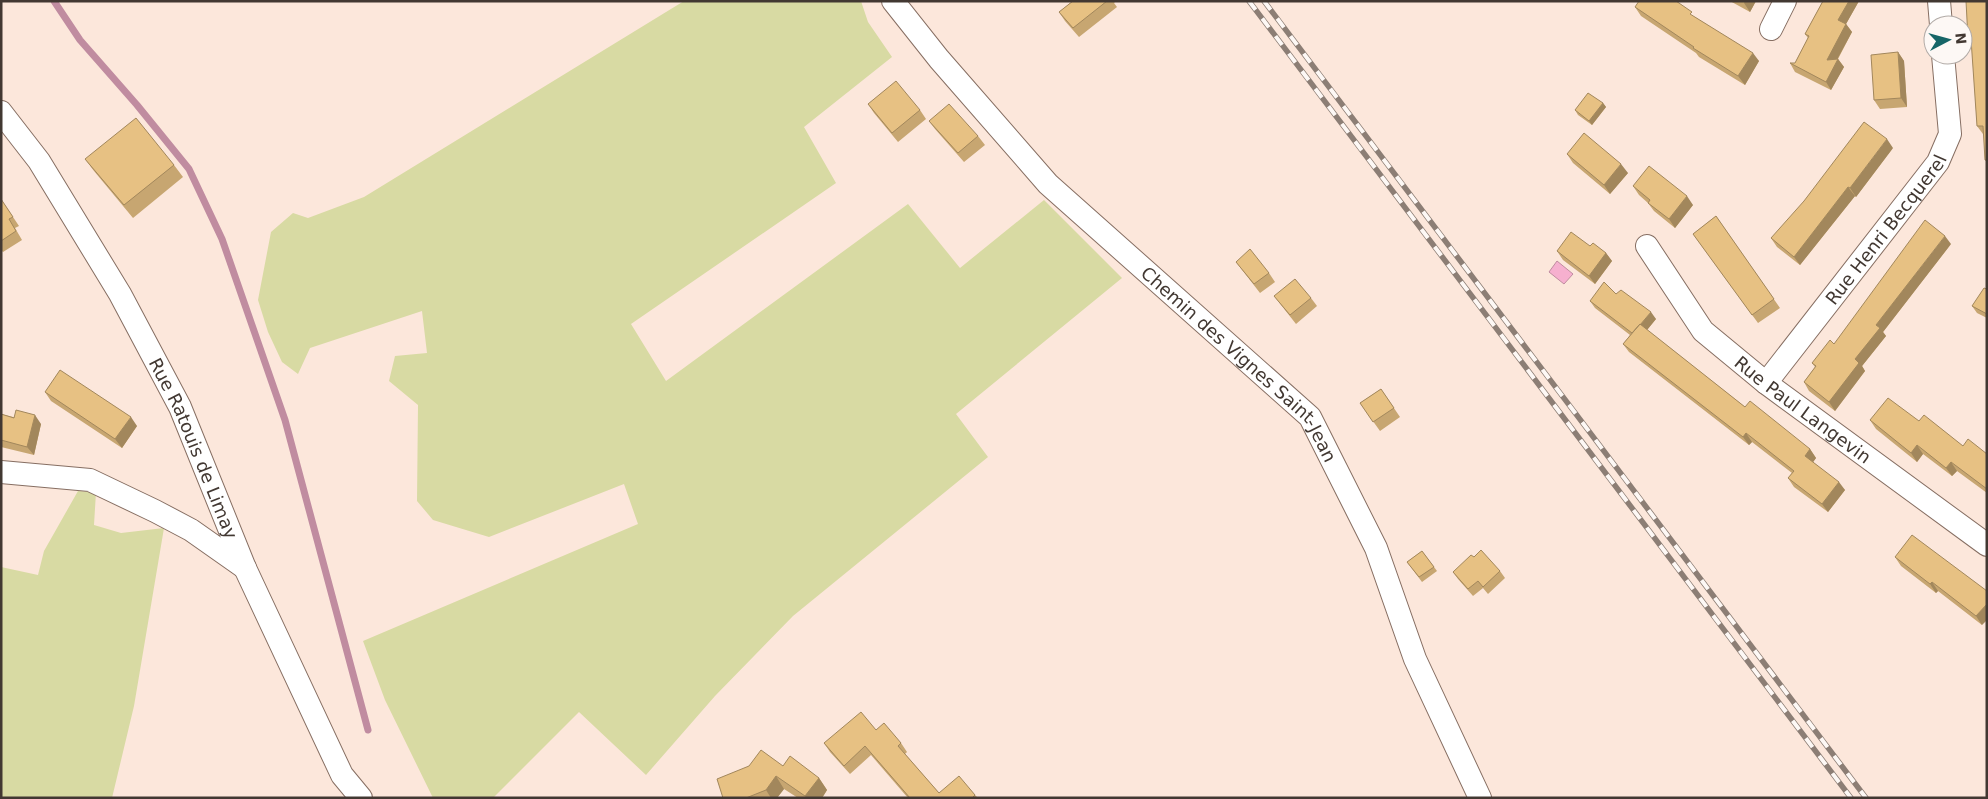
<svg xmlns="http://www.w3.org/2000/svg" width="1988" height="799" font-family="'DejaVu Sans',sans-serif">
	<rect width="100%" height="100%" fill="#fce7db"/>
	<path fill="#d8daa3" d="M684,1H861L868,22L892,57L804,127L836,183L631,324L666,381L908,204L960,268L1044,200L1122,278L956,414L988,457L793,616L715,696L646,775L579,712L493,798H433L385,700L363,641L638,524L624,484L489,537L433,520L417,501L418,405L389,381L395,356L427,353L422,311L310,348L298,374L282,362L268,332L258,300L271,232L293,213L308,218L364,197Z
		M78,491L96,492L94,525L121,533L164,528L134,706L112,798H1V567L38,575L44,551Z"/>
	<path fill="#f6b0cf" stroke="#c08ca0" d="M1557,261L1573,274L1564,284L1549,272Z"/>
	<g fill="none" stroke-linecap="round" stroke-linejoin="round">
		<path stroke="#c08ca0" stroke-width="7" d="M54,1L80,40L137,105L189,169L222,239L285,420L368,730"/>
		<defs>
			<g id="minor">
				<path id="s1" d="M893,1L939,59L1048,184L1310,417L1376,548L1415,659L1480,798"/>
				<path d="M1939,1L1941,25"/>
				<path d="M1771,29L1785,1"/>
				<path id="s2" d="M1,112L39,161L120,294L180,407L245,568L342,775L361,798"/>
				<path id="s3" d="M1647,246L1703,331L1766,383L1987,545"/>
				<path id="s4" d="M1766,383L1938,162L1950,134L1943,55"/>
				<path d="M1,472L90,480L155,511L191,530L245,568"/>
			</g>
		</defs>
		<use href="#minor" stroke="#866e62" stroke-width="24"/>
		<use href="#minor" stroke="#fff" stroke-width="22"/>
		<defs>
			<path id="rail" d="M1249,1L1851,798
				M1264,1L1866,798"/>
		</defs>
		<use href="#rail" stroke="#8c7e75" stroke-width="5.5"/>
		<use href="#rail" stroke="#fdf8f5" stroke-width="4" stroke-dasharray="11" stroke-linecap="butt"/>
	</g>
	<path fill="#c7a671" d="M1073,1H1116L1114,3L1117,7L1079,37L1065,21L1059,12Z
		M1730,1H1756L1750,12Z
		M1823,1H1859L1846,24L1852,32L1838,59L1844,67L1831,90L1795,72L1790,63H1795L1808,38L1805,34Z
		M1987,1V162L1985,160L1984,134H1983L1977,126L1972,44L1968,39Z
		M1635,7L1695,17L1759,61L1745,85L1699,57L1696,53L1641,16Z
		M1898,52L1904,61L1907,107L1880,109L1874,100Z
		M1603,103L1606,107L1592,125L1578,115L1575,110Z
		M868,104L920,110L926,119L898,142L874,113Z
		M929,121L978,136L985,145L964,162L935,129Z
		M1893,148L1856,197L1855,196L1800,265L1777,247L1771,238Z
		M1567,154L1628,173L1610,194L1573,163Z
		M85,159L174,165L183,177L133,218L94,171Z
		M1633,186L1693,205L1675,228L1654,211L1648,203L1639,195Z
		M1,199L19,226L15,228L22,240L3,252L1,250Z
		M1716,216L1780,308L1758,323L1693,234Z
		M1951,244L1883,332L1886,336L1862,366L1865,371L1835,411L1809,391L1804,382L1815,367L1812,363L1834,344Z
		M1557,251L1606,253L1612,261L1595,284L1563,260Z
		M1236,262L1269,273L1275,282L1260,293Z
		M1987,289V318L1977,313L1972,306Z
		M1616,294L1656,319L1647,330L1745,407L1810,449L1816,458L1813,462L1845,490L1828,512L1794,487L1788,478L1792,473L1752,442L1749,445L1629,352L1623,344L1630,335L1595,308L1590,301Z
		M1274,296L1311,298L1317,306L1296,324Z
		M1381,389L1400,417L1380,431L1360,403Z
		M45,392L137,426L122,448L51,401Z
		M1,414L41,424L34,455L1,447Z
		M1870,420L1919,421L1963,446L1987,454V493L1957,471L1952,476L1923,454L1917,462L1876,429Z
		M1422,551L1437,571L1422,582L1407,562Z
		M1474,557L1500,571L1505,578L1488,594L1483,588L1473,596L1458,579L1453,572Z
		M1895,557L1987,591L1982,625L1938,591L1936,593L1901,566Z
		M876,730L901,743L907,752L905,754L939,793L975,795L978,798H908L871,755L850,774L830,752L824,743Z
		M783,766L819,778L827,790L822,798H798L784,789L777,798H723Z"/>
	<path fill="#a2875c" d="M1745,1H1756L1750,12L1744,3Z
		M1849,1H1859L1846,24L1852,32L1833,67L1838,59L1844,67L1831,90L1826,82L1827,60L1838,20Z
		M1898,52L1904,61L1907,107L1901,98Z
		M1753,53L1759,61L1745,85L1738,76Z
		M1603,103L1606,107L1592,125L1589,121Z
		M1887,139L1893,148L1856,197L1850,188Z
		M1621,164L1628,173L1610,194L1604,185Z
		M1848,187L1855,196L1800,265L1794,257Z
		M1687,196L1693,205L1675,228L1669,219Z
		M1945,236L1951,244L1883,332L1886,336L1862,366L1865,371L1835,411L1829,402L1876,325Z
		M1606,253L1612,261L1595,284L1589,276Z
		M1651,312L1656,319L1638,341L1633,334Z
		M35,415L41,424L34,455L27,447Z
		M131,417L137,426L122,448L115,439Z
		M1746,433L1752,442L1749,445L1743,437Z
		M1917,445L1923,454L1917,462L1911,453Z
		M1810,449L1816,458L1811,465L1805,456Z
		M1951,462L1957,471L1952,476L1946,468Z
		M1839,482L1845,490L1828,512L1822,504Z
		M1932,582L1938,591L1936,593L1930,584Z
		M1987,604V620L1982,625L1976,616Z
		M776,776L784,789L777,798H771L766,790Z
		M819,778L827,790L822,798H806L805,796Z"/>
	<path fill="#e7c183" stroke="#a2875c" d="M1073,1H1107L1073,28L1059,12Z
		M1639,1H1676L1692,12L1690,14L1753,53L1738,76L1693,48L1694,47L1635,7Z
		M1823,1H1849L1838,20L1846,24L1827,60L1838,59L1826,82L1790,63H1795L1809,36L1805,34Z
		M1966,1H1987V160H1985L1983,126H1977L1971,39H1968Z
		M1898,52L1901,98L1874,100L1871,55Z
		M896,81L920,110L892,133L868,104Z
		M1588,93L1603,103L1589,121L1575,110Z
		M949,104L978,136L958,153L929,121Z
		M136,118L174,165L124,205L85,159Z
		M1864,122L1887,139L1850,188L1848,187L1794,257L1771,238L1804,201Z
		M1584,133L1621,164L1604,185L1567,154Z
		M1649,166L1687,196L1669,219L1648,203L1650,200L1633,186Z
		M1,199L13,217L9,219L16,231L1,241Z
		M1716,216L1774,299L1752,315L1693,234Z
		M1925,220L1945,236L1876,325L1880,328L1855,359L1859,363L1829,402L1804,382L1816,366L1812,363L1830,340L1834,344Z
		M1571,232L1590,246L1593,243L1606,253L1589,276L1557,251Z
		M1250,249L1269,273L1254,284L1236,262Z
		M1295,279L1311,298L1290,315L1274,296Z
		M1604,282L1616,294L1621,290L1651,312L1640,325V324L1632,333L1590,301Z
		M1984,288L1987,289V314L1972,306Z
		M1640,324L1745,407L1750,401L1810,449L1805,456L1839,482L1822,504L1788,478L1794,471L1746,433L1743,437L1623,344Z
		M60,370L131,417L115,439L45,392Z
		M1381,389L1394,408L1373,422L1360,403Z
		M1888,398L1919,421L1924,415L1963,446L1968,439L1987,454V489L1951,462L1946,468L1917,445L1911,453L1870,420Z
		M16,410L35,415L27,447L1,440V414L14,418Z
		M1912,535L1987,591V604L1976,616L1932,582L1930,584L1895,557Z
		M1481,550L1500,571L1483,587L1478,581L1468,589L1453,572L1471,555L1474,557Z
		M1422,551L1434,567L1419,577L1407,562Z
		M861,712L876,730L884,723L901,743L898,746L939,793L959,776L975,795L972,798H910L865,746L844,766L824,743Z
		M761,750L783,766L790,756L819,778L805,796L776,776L766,790L746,798H723L717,779L749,766Z"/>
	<g text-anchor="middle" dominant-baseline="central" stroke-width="4" stroke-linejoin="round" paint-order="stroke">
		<g font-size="18" fill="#423832" stroke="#fdf8f5">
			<text stroke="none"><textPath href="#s4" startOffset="195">Rue Henri Becquerel</textPath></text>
			<text stroke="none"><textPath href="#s1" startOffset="504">Chemin des Vignes Saint-Jean</textPath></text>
			<text stroke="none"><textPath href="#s3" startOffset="229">Rue Paul Langevin</textPath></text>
			<text stroke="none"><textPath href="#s2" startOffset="389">Rue Ratouis de Limay</textPath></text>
		</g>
	</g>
	<rect width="1988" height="799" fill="none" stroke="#423832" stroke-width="5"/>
	<g transform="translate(1948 40) rotate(84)"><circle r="24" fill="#fdf8f5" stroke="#b2aba7"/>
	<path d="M0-4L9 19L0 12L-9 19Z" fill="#166567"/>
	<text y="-8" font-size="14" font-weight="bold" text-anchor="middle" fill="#423832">N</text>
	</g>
</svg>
